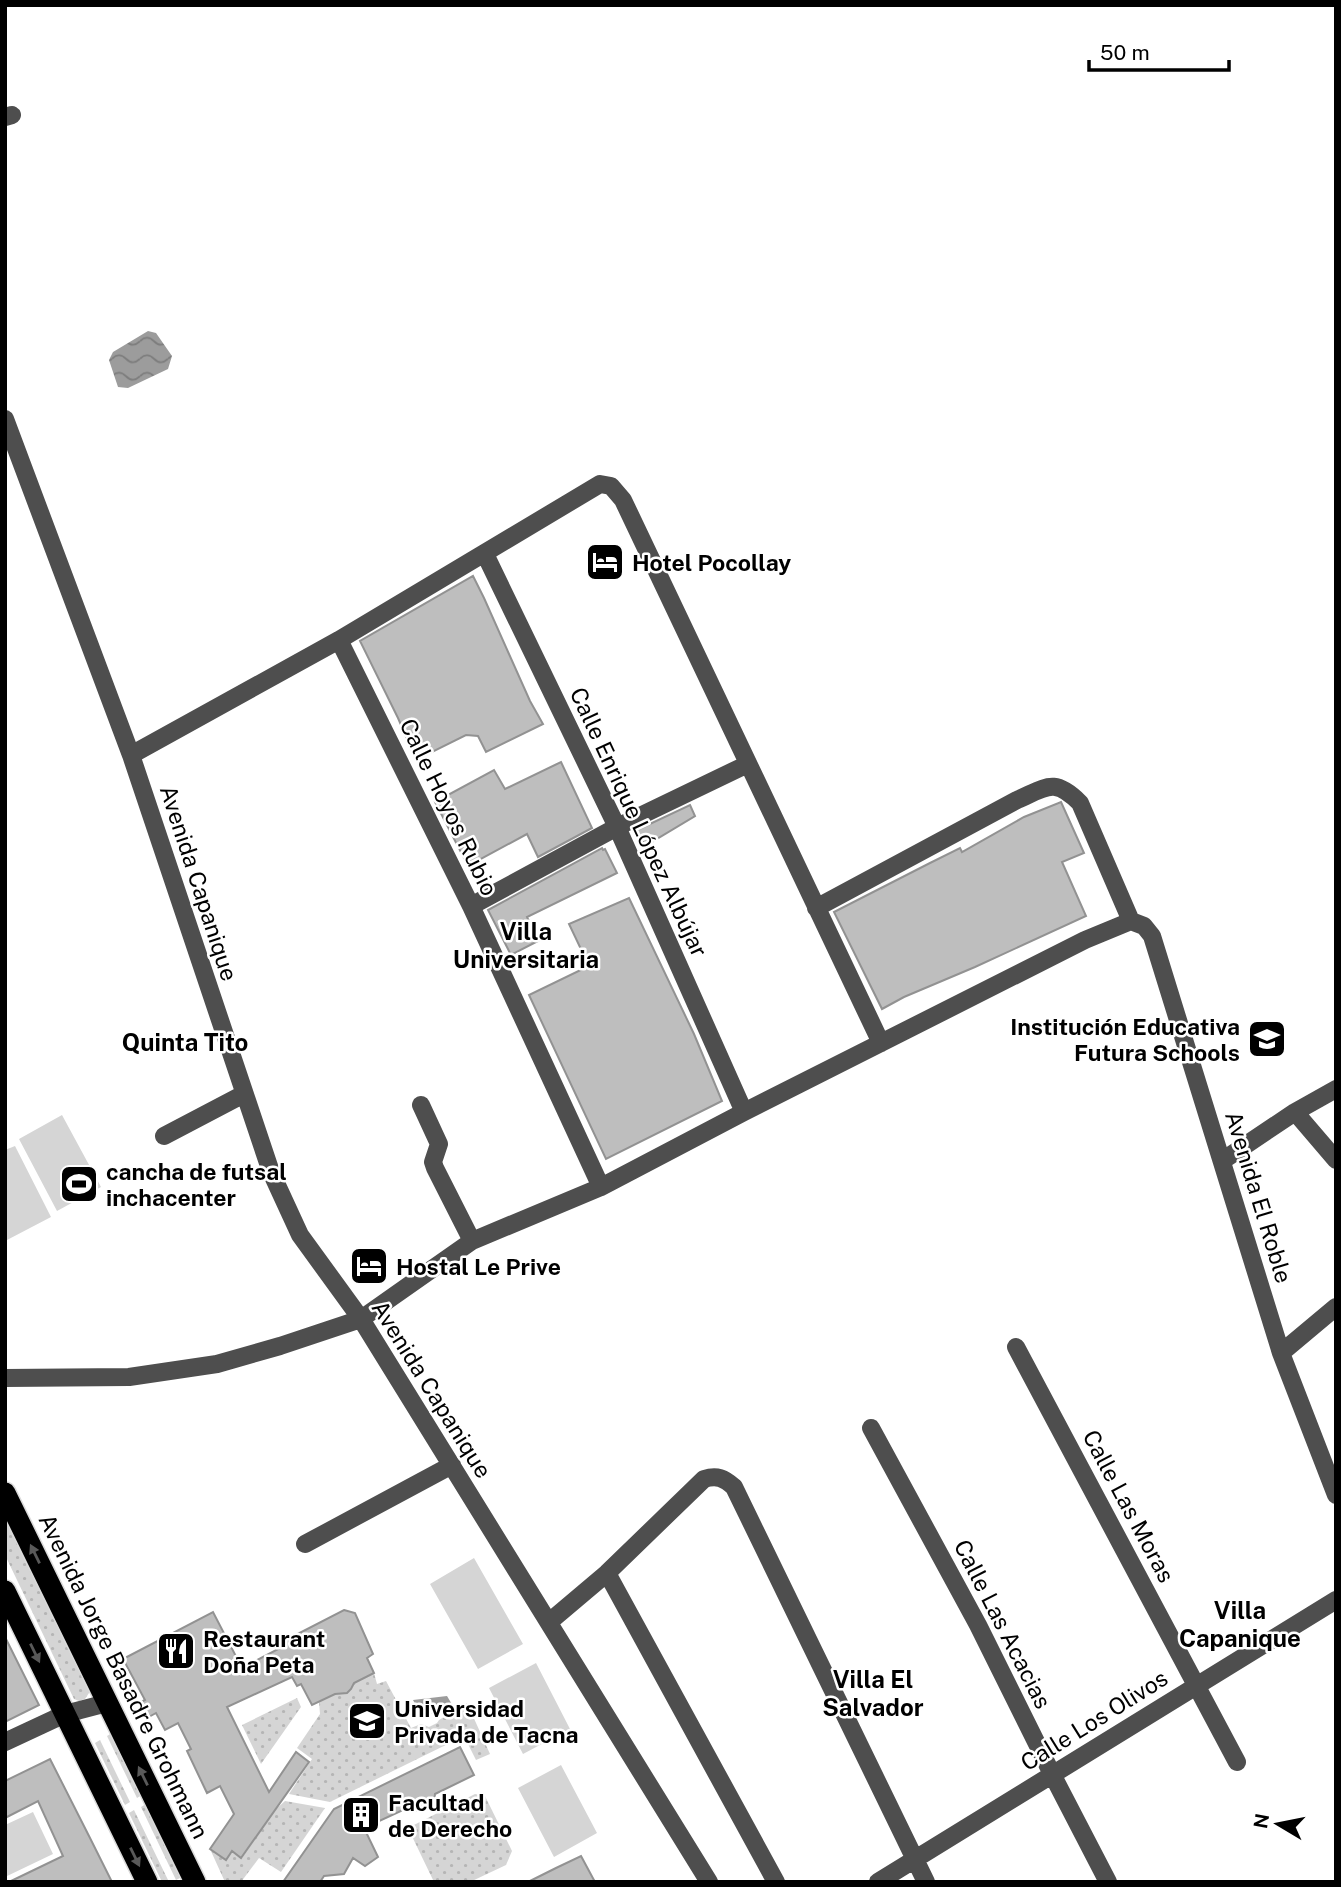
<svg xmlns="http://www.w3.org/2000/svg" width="1341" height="1887" font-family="'Public Sans',sans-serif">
	<defs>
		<pattern id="grass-dots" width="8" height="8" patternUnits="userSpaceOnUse" patternTransform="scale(1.75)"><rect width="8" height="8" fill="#d5d5d5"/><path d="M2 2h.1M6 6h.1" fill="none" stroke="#b5b5b5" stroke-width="1.8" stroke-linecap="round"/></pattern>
		<pattern id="water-waves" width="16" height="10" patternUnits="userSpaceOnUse" patternTransform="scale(1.75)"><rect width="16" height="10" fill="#9c9c9c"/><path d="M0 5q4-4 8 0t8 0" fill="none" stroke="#7d7d7d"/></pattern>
	</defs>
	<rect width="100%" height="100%" fill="#fff"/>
	<path fill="url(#grass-dots)" d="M5,1515L89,1685V1693L85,1699L79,1701L74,1699L5,1555Z
		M374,1673L377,1684L386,1681L411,1728L421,1724L429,1727L437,1723L439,1720L467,1703L490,1754L476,1760L464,1736L330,1802L289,1794L312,1759L297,1748L320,1714L319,1702L335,1694L346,1693L351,1689L354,1683Z
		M297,1698L301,1707L261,1764L242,1725Z
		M112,1733L142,1795L137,1798L107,1736Z
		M100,1740L130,1802L125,1805L95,1743Z
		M475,1794L485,1796L512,1851L506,1865L470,1882H434L408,1828Z
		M285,1801L325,1808L281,1872L259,1858L241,1882H225L210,1849L226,1860L232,1851L242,1858L275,1810Z
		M146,1804L182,1877L176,1880L141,1807Z
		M134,1810L169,1882H162L129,1813Z"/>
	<path fill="#d5d5d5" d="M62,1115L101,1187L57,1211L19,1139Z
		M15,1146L51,1217L7,1240L5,1150Z
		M474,1558L523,1644L478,1669L430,1584Z
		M536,1663L570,1729L523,1754L489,1688Z
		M561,1765L597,1833L554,1857L518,1788Z
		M33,1812L53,1854L5,1877V1825Z"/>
	<path fill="url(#water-waves)" d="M148,331L156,333L172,356L168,369L128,388L118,387L109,360L113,352Z
		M447,1696L456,1711L421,1715L413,1700Z"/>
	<path fill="#bebebe" stroke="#929292" stroke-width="2" d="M473,576L484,598L530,701L543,724L486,752L478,736L466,735L416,760L398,718L360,641Z
		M561,762L592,828L538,857L527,834L468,866L435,802L494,770L505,789Z
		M1061,802L1084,853L1062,862L1086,916L975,967L904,997L882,1009L834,912L930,863L960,848L962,852L1024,817Z
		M690,805L695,816L645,846L637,830Z
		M602,848L603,850L605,849L617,873L527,917L538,941L511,955L488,910Z
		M629,898L694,1034L722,1101L606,1159L529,995L589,966L569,924Z
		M344,1610L355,1613L373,1654L367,1658L374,1673L354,1683L351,1689L347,1693L335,1694L312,1705L301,1684L297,1686L292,1677L227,1707L269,1792L296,1752L309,1762L241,1858L232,1851L226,1860L210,1849L234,1814L220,1786L207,1793L187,1751L191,1749L178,1723L165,1730L156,1713L147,1718L139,1703L145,1700L123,1659L213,1612L242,1668L284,1646L282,1642Z
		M5,1637L39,1705L5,1722Z
		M460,1747L474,1775L435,1794L434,1804L424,1809L412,1812L405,1809L364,1828L378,1857L365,1866L353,1858L344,1874L324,1876L320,1882H283L334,1809Z
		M50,1759L89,1836L112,1882H9L63,1856L38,1801L5,1818V1781Z
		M581,1856L595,1882H528L556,1868Z"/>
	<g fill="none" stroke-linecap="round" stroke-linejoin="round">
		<defs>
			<path id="highway" d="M5,1493L195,1882
				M5,1591L147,1882"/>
		</defs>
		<use href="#highway" stroke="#dbdbdb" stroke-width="24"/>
		<path stroke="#4e4e4e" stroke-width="18" d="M5,117L12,115
			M5,419L131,755L271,1172L300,1235L361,1319L709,1882
			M485,554L617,827L744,1112
			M339,640L471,906L601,1187
			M131,755L339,640L600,484L611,486L623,500L881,1043
			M471,906L617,827L748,764
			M816,908L1017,800C1047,787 1054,777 1080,803L1131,921
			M1131,921L1144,926L1152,936L1281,1353L1336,1495
			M421,1105L439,1144L433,1162L435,1168L472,1241
			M1295,1112L1336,1160
			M164,1136L244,1094
			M1222,1161L1295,1112L1336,1089
			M1016,1347L1237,1762
			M1281,1353L1336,1307
			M5,1378L129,1377L217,1364L280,1346L361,1319L472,1241L601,1187L744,1112L1085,940L1131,921
			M871,1428L978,1625L1052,1774L1108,1882
			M305,1544L452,1465
			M607,1573L776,1882
			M549,1622L607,1573L704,1479C717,1475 724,1478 734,1487L926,1882
			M5,1742L65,1714L107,1703
			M878,1882L1336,1600"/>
		<use href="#highway" stroke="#000" stroke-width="21"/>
	</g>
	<defs><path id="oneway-solid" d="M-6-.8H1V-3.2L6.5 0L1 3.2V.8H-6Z" transform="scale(1.75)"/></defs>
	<g fill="#595959">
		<use href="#oneway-solid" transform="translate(35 1554) rotate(-116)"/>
		<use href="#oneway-solid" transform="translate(35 1653) rotate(64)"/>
		<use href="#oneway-solid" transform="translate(143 1776) rotate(-116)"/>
		<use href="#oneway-solid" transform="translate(135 1857) rotate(64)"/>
	</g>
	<defs>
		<symbol id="hotel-square" viewBox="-11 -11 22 22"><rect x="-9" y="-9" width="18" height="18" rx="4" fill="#000" stroke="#fff"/><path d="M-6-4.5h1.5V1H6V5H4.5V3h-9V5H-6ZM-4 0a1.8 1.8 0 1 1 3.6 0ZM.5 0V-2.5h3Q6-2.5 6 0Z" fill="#fff"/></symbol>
		<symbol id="school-square" viewBox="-11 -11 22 22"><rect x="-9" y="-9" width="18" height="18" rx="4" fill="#000" stroke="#fff"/><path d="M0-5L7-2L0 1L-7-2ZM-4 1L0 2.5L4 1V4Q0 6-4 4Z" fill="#fff"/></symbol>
		<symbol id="stadium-square" viewBox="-11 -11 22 22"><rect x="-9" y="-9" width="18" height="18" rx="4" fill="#000" stroke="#fff"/><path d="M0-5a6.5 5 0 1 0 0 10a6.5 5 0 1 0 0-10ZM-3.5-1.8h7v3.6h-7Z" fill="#fff"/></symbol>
		<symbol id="restaurant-square" viewBox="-11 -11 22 22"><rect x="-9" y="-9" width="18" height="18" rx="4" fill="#000" stroke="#fff"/><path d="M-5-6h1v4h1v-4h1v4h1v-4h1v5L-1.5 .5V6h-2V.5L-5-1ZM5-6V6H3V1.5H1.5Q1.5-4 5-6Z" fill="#fff"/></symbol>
		<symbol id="university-square" viewBox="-11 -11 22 22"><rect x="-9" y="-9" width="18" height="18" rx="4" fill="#000" stroke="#fff"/><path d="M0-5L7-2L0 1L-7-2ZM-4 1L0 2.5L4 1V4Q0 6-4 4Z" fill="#fff"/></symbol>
		<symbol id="building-square" viewBox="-11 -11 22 22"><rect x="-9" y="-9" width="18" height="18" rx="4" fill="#000" stroke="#fff"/><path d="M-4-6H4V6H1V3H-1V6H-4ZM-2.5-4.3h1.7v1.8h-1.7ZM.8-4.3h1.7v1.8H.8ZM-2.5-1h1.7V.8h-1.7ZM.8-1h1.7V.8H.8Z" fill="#fff"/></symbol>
	</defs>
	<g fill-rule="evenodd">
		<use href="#hotel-square" x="583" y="540" width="44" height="44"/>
		<use href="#school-square" x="1245" y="1017" width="44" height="44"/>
		<use href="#stadium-square" x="57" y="1162" width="44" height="44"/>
		<use href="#hotel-square" x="347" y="1244" width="44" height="44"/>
		<use href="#restaurant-square" x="154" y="1629" width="44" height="44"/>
		<use href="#university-square" x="345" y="1699" width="44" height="44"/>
		<use href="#building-square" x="339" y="1793" width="44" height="44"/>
	</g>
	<g text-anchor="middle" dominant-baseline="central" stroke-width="5" stroke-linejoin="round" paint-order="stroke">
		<g font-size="23" font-weight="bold" fill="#000" stroke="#fff" text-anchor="start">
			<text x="632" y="562">Hotel Pocollay</text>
			<text x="1240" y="1026" text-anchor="end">Institución Educativa<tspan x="1240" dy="26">Futura Schools</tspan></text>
			<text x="106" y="1171">cancha de futsal<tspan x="106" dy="26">inchacenter</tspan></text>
			<text x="396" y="1266">Hostal Le Prive</text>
			<text x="203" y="1638">Restaurant<tspan x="203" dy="26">Doña Peta</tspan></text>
			<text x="394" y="1708">Universidad<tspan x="394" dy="26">Privada de Tacna</tspan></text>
			<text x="388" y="1802">Facultad<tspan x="388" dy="26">de Derecho</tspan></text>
		</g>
		<g font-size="23" fill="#000" stroke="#fff">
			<text transform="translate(449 807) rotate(64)">Calle Hoyos Rubio</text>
			<text transform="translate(639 822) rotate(65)">Calle Enrique López Albújar</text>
			<text transform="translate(199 883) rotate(72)">Avenida Capanique</text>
			<text transform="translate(1259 1197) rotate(73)">Avenida El Roble</text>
			<text transform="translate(432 1389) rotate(58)">Avenida Capanique</text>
			<text transform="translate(1129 1506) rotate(62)">Calle Las Moras</text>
			<text transform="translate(1003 1624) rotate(63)">Calle Las Acacias</text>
			<text transform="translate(124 1676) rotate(64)">Avenida Jorge Basadre Grohmann</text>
			<text transform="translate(1094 1720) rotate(-32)">Calle Los Olivos</text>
		</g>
		<g font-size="24" font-weight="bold" fill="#000" stroke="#fff">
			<text x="526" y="931">Villa<tspan x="526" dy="28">Universitaria</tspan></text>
			<text x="185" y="1042">Quinta Tito</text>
			<text x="1240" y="1610">Villa<tspan x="1240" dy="28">Capanique</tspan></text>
			<text x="873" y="1679">Villa El<tspan x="873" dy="28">Salvador</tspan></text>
		</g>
	</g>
	<rect width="1341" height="1887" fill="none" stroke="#000000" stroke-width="14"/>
	<g transform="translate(1278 1824) rotate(280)" stroke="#ffffff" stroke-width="5" paint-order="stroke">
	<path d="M0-5L12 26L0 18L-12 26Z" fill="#000000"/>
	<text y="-10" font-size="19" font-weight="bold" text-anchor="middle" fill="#000000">N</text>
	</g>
	<path d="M1089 60v10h140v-10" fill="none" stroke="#000000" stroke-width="3.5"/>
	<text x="1100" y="60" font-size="21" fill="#000000" stroke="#ffffff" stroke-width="5" paint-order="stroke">50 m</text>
</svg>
